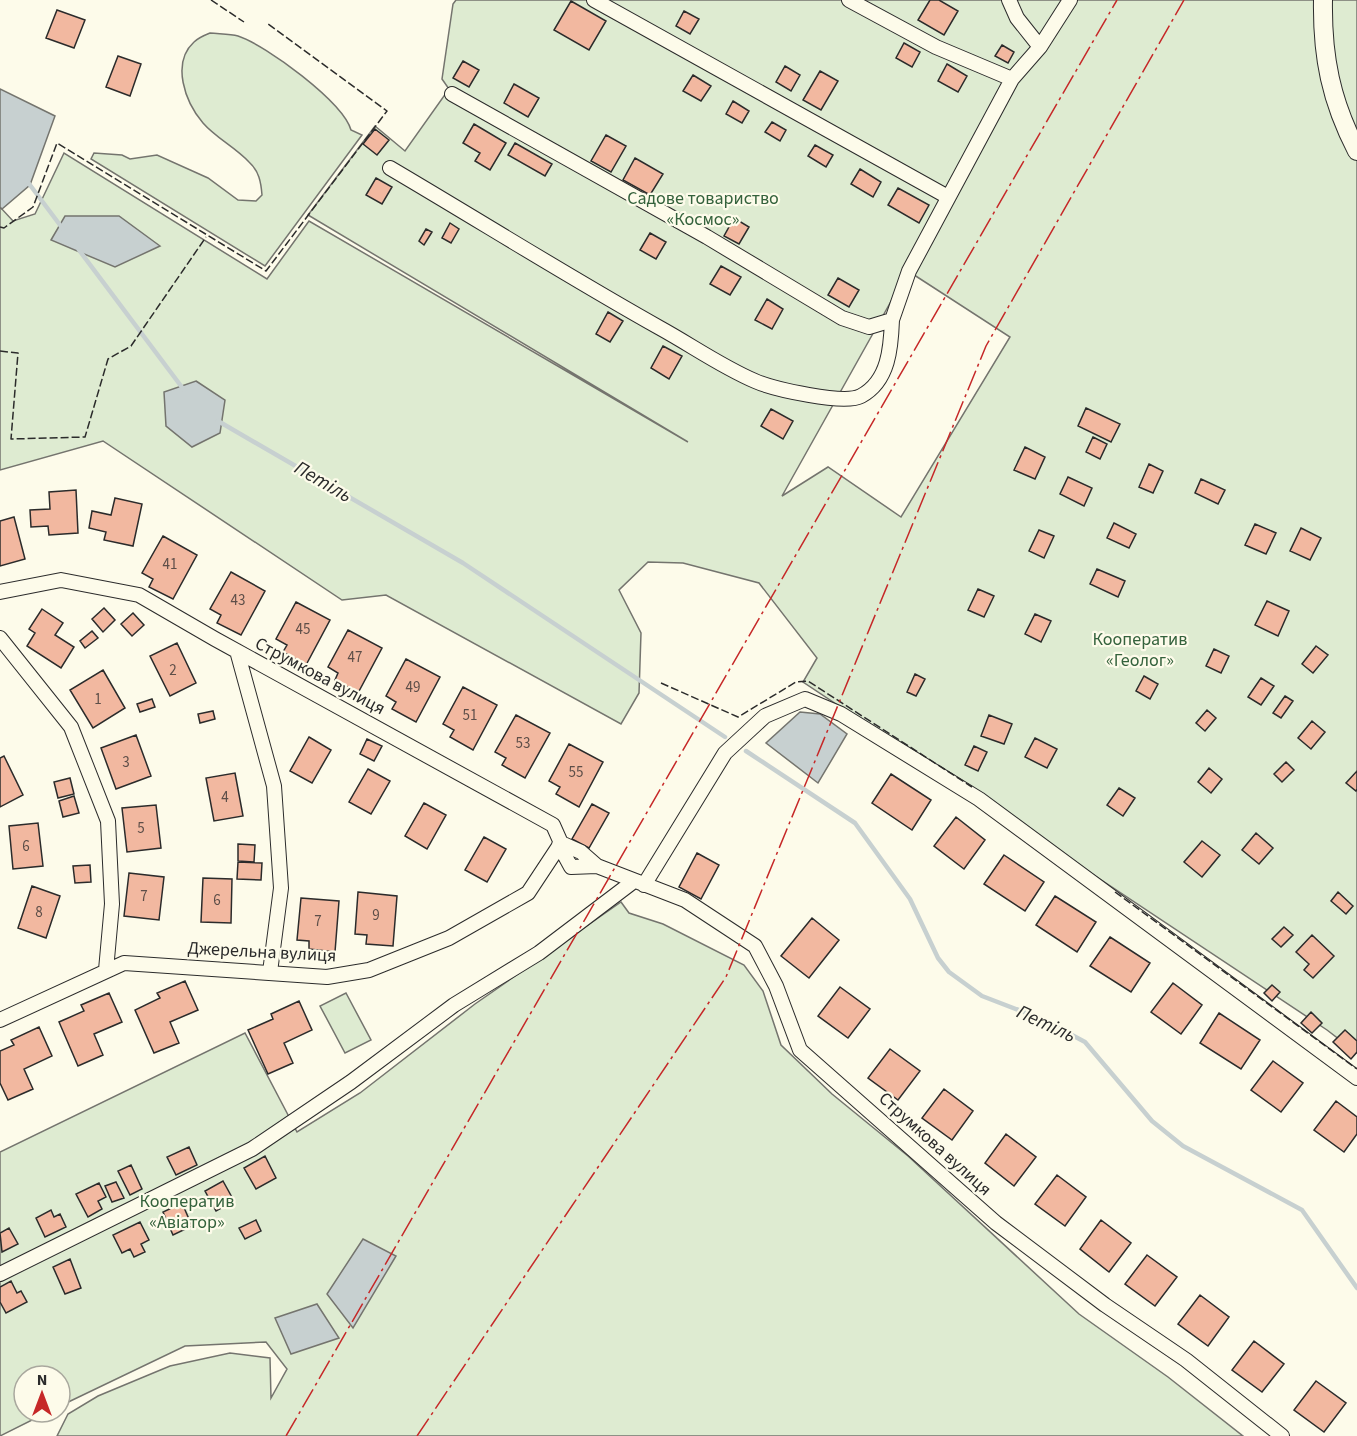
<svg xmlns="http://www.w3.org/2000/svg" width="1357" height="1436" font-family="'Source Sans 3',sans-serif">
	<rect width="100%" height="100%" fill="#fdfbea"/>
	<path fill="#deebd1" stroke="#74746e" stroke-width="1.5" fill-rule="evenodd" d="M456,0H1357V1053L1327,1030L803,682L817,658L759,583L683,563L648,562L619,590L641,633L639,693L621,724L386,595L342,600L103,441L0,470V207L13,221L35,214L64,153L267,279L309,221L688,442L308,215L375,126L405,151L449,89L442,79L453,4ZM908,271L1010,337L901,517L828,467L782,496Z
		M210,33C219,34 230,34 238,36C266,45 343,102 351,130L362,135L265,266L91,159L94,153L122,155L130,159L157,155L208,178L238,200L256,201L262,195C261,182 259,171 249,162C235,147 216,138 203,123C185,102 171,63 194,42C198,38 205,35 210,33Z
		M621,902L629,913L663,924L744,965L763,991L781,1045L832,1094L908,1156L1079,1314L1168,1377L1243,1436H57L68,1414L98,1396L170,1366L230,1353L270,1358L271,1398L287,1369L266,1342L185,1346L60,1406V1376H24V1412H48L0,1436V1152L245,1033L297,1132L360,1093L475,1004Z
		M346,993L371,1040L345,1053L320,1006Z"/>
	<path fill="#c7d0d0" stroke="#74746e" stroke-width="1.5" d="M0,89L55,116L30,185L2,209L0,207Z
		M65,216H119L160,246L115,267L51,240Z
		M196,381L225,400L220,433L192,447L166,426L164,392Z
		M800,712L820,714L847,734L818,783L766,743Z
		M363,1239L396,1256L353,1328L327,1294Z
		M317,1304L339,1338L291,1354L275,1318Z"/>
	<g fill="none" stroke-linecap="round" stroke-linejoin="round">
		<path stroke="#c7d0d0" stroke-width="4.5" d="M27,181L63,229
			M79,250L184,390
			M218,421L463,563L725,737
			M746,751L855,823L910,899L938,958L949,972L982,996L1042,1019L1085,1042L1152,1121L1183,1146L1302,1210L1357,1288"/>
	</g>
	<path fill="#f2b8a0" stroke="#2b2b2b" stroke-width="1.5" d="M930,0H939L958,11L944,35L918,20Z
		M571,1L606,21L589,50L554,30Z
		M57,10L85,20L74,48L46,38Z
		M684,11L699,19L690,34L676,26Z
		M904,43L920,52L912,67L896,58Z
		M1002,45L1014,52L1008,63L995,56Z
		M118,56L141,64L130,96L106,87Z
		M463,61L479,70L469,87L453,78Z
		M947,64L967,76L958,92L938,81Z
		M785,66L800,75L791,91L776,82Z
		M820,71L838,81L821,110L803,100Z
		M693,75L711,86L701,101L683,91Z
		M514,84L539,98L528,117L504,103Z
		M733,101L749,111L742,123L726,114Z
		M772,122L786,130L780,141L765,132Z
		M474,124L506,143L490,170L475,161L480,153L463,143Z
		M375,129L389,140L377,155L363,144Z
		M606,135L626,146L611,172L591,161Z
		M515,143L552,164L545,176L508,155Z
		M815,145L833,155L826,167L808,156Z
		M635,158L663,174L650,195L623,180Z
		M860,169L881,182L873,197L851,184Z
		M376,178L392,187L382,204L366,195Z
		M898,188L929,205L919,223L888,205Z
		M734,218L749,227L739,244L724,236Z
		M450,223L459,229L451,243L442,238Z
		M426,229L432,232L424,245L419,241Z
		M650,233L666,242L656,259L640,250Z
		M721,266L741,277L730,295L710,284Z
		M838,278L859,290L849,307L828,295Z
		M767,299L783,309L772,329L755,320Z
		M608,312L623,321L610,342L596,334Z
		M663,346L682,356L669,379L651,368Z
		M1086,408L1120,424L1111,442L1078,426Z
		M771,409L793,421L783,439L761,426Z
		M1093,437L1107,444L1100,459L1086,452Z
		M1025,447L1045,457L1035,479L1014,470Z
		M1149,464L1163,471L1153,493L1139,487Z
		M1068,477L1092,488L1084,506L1060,494Z
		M1201,479L1225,490L1218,504L1195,493Z
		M76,490L78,533L49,535L48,526L31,527L30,510L50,509L49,492Z
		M115,498L142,504L133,546L104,540L106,532L89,528L92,511L111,515Z
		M14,517L25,559L0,566V521Z
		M1114,523L1136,534L1129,548L1107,538Z
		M1255,524L1276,533L1266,554L1245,545Z
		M1301,528L1321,538L1310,560L1290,551Z
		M1039,530L1054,536L1044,558L1029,551Z
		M163,536L197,555L173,599L149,587L153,579L142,573Z
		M1097,569L1125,581L1118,597L1090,584Z
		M231,572L265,591L241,635L217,623L221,615L210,609Z
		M978,589L994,596L984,617L968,610Z
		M1267,601L1289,611L1278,636L1255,625Z
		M296,602L330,620L306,665L283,652L287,645L276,639Z
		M104,608L115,620L103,632L92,619Z
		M42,609L63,623L55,635L74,647L61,668L27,646L35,633L29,629Z
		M133,613L144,625L132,636L121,624Z
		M1035,614L1051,621L1041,642L1025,634Z
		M348,630L382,648L358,693L335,680L338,673L328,667Z
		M92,631L98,638L85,648L80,641Z
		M177,643L196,683L170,696L150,656Z
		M1316,646L1328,655L1313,673L1302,664Z
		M1214,649L1229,656L1221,673L1206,666Z
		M406,659L440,677L416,722L392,709L396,702L386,696Z
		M103,670L125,708L93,728L70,690Z
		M915,674L925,679L916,696L907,692Z
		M1144,676L1158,684L1150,699L1136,691Z
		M1261,678L1274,686L1261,705L1248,697Z
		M463,687L497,705L473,750L450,737L454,730L443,724Z
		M1285,696L1293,701L1281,718L1273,713Z
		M152,699L155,707L140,712L137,704Z
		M1207,710L1216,718L1205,731L1196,723Z
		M213,711L215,719L200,723L198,714Z
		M516,715L550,733L525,778L502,765L506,758L495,752Z
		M989,715L1012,724L1004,744L981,736Z
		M1312,721L1325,732L1311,749L1298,738Z
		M136,735L151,776L116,789L101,748Z
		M309,737L331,750L312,783L290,771Z
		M1035,738L1057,749L1047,768L1025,757Z
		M367,739L382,746L374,761L360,754Z
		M569,744L603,762L579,807L556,794L560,787L549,781Z
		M974,746L987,752L978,771L965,765Z
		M4,756L23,795L0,807V758Z
		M1286,762L1294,770L1282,782L1274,774Z
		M1209,768L1222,779L1211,793L1198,782Z
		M368,769L390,781L371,814L349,802Z
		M1357,771V789L1356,791L1346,783Z
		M235,773L243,816L214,821L206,778Z
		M891,774L931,800L912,830L872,803Z
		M70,778L74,794L58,798L54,782Z
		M1119,788L1135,798L1123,816L1107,805Z
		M74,796L79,813L63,817L59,801Z
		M424,803L446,815L427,849L405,836Z
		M592,804L609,813L589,848L572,839Z
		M156,805L161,848L127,852L122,808Z
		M956,817L985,840L964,869L934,846Z
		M38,823L43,866L13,869L9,826Z
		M1256,833L1273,848L1259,864L1242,850Z
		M484,837L506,849L487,882L465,870Z
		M1202,841L1220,855L1202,877L1184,862Z
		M238,844L255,845L254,862L238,861Z
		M697,853L719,865L701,899L679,887Z
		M1004,855L1044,882L1025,911L984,884Z
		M238,862L262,863L261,880L237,879Z
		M90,865L91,882L75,883L73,866Z
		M129,873L164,877L159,920L124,916Z
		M203,878L232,879L231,923L201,922Z
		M32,886L60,896L46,938L18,928Z
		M358,892L397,896L393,946L366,944L367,935L355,934Z
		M1338,892L1353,906L1346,914L1331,901Z
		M1055,896L1096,922L1077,952L1036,925Z
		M301,898L339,901L335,952L309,949V941L297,940Z
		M812,918L839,940L809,978L781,956Z
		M1284,927L1293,935L1281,947L1272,939Z
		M1312,935L1334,956L1313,978L1304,970L1309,964L1296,952Z
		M1110,937L1150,963L1131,992L1090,966Z
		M185,981L198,1010L170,1022L179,1043L154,1053L135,1010L160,998L157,993Z
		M1173,983L1202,1005L1181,1034L1151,1012Z
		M1272,985L1280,992L1272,1001L1264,993Z
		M840,987L870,1009L848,1038L818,1016Z
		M109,993L122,1022L94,1034L103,1055L78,1066L59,1022L84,1011L81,1005Z
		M299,1001L312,1030L284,1043L293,1063L268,1074L248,1030L273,1019L271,1014Z
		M1311,1012L1322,1023L1312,1033L1301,1023Z
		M1219,1013L1260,1040L1241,1069L1200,1043Z
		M39,1027L52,1056L24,1069L33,1089L8,1100L0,1083V1051L14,1045L11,1040Z
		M1345,1030L1357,1041V1052L1351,1059L1333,1042Z
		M890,1049L920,1071L898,1100L868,1078Z
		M1273,1061L1303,1083L1281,1112L1251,1090Z
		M944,1089L973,1111L952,1140L922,1118Z
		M1336,1101L1357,1117V1134L1344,1152L1314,1130Z
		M1006,1134L1036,1157L1014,1186L985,1163Z
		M189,1147L197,1165L176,1175L167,1157Z
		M265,1156L276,1178L256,1189L244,1168Z
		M131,1165L142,1189L130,1195L118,1171Z
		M1057,1175L1086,1197L1065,1226L1035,1204Z
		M223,1181L234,1201L216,1211L205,1191Z
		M116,1182L124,1198L112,1202L105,1186Z
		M99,1183L106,1197L98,1201L102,1209L88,1217L76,1194Z
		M182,1203L192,1226L173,1235L163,1212Z
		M51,1210L54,1217L60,1214L66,1227L45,1237L36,1218Z
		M256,1220L261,1231L245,1239L239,1228Z
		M1101,1220L1131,1243L1109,1272L1080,1249Z
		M140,1222L149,1240L141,1244L145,1252L134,1257L130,1249L122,1253L113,1235Z
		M9,1228L18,1244L2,1252L0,1233Z
		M1147,1255L1177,1277L1155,1306L1125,1284Z
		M70,1259L81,1288L65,1294L53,1267Z
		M11,1281L17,1293L21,1291L27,1302L6,1313L0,1302V1287Z
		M1200,1295L1229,1317L1208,1346L1178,1324Z
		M1254,1341L1284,1364L1262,1392L1232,1370Z
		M1316,1381L1346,1403L1324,1432L1294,1410Z"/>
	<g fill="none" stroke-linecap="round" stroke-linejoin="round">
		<defs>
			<path id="minor" d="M594,0L948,197
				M849,0L936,47L1012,79
				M1009,0L1017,18L1040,47
				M452,94L707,237L842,318L869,327L892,320L909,271L1012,79L1040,47L1070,0
				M390,168C480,221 569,277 660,328C691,345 722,367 755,381C773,389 844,405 861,396C889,381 891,347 892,320
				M0,592L61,580L139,595L215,639L553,825L561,843L581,852L597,866L685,900L755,946L776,986L800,1050L996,1223L1105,1305L1186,1360L1282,1436
				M0,638L71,727L108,821L112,904L106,970
				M237,651L274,786L281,888L270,972
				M559,845L571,867L597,866
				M644,885L725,753L765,716L805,699L841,714L979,799L1357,1078
				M0,1020L124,963L327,977L369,970L449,938L528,893L561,843
				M0,1274L252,1149L351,1082L454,1005L539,953L634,881"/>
			<path id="tertiary" d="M1323,0C1322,57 1331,101 1357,151"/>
		</defs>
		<use href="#minor" stroke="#2b2b2b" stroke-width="16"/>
		<use href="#tertiary" stroke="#2b2b2b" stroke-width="20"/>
		<use href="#minor" stroke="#fdfbea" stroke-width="14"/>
		<use href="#tertiary" stroke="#fdfbea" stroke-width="18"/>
		<path stroke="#2b2b2b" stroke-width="1.5" stroke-dasharray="8 3" stroke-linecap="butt" d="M211,0L244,22
			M0,227L4,228L33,207L57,143L266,271L387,111L268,24
			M0,351L18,353L11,439L85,437L108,359L131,346L206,237
			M661,683L738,717L796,682L808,681L972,787
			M1115,892L1357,1069"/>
		<path stroke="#c62828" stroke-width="1.5" stroke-dasharray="21 4.5 3 4.5" stroke-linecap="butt" d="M286,1436L1117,0
			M417,1436L726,977L986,346L1184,0"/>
	</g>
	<g text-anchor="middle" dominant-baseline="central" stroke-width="4.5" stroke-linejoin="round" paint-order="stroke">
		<g font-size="15" fill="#5d4e48">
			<text x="170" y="564">41</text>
			<text x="238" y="600">43</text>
			<text x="303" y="629">45</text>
			<text x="355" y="657">47</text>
			<text x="173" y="670">2</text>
			<text x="413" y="687">49</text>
			<text x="98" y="699">1</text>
			<text x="470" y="715">51</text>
			<text x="523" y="743">53</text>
			<text x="126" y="762">3</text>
			<text x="576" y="772">55</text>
			<text x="225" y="797">4</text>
			<text x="141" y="828">5</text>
			<text x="26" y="846">6</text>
			<text x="144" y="896">7</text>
			<text x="217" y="900">6</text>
			<text x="39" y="912">8</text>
			<text x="376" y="915">9</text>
			<text x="318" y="921">7</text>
		</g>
		<g font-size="18" fill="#34623c" stroke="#fdfbea">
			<text x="703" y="198">Садове товариство<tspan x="703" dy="21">«Космос»</tspan></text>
			<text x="1140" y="639">Кооператив<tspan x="1140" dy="21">«Геолог»</tspan></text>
			<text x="187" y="1201">Кооператив<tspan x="187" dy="21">«Авіатор»</tspan></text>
		</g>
		<g font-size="18" fill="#2b2b2b" stroke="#fdfbea">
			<text transform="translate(320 676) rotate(28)">Струмкова вулиця</text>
			<text transform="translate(262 952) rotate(3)">Джерельна вулиця</text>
			<text transform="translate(935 1144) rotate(42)">Струмкова вулиця</text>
		</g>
		<g font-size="20" font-style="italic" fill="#2b2b2b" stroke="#fdfbea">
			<text transform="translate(323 482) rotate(30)">Петіль</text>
			<text transform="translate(1046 1024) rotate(25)">Петіль</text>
		</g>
	</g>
	<g transform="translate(42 1394)"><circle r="28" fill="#fdfbea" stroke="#a9a89e" stroke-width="1.5"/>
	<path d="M0-4.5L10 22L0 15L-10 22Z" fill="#c62828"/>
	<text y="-9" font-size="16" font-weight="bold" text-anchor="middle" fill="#2b2b2b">N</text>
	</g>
</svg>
